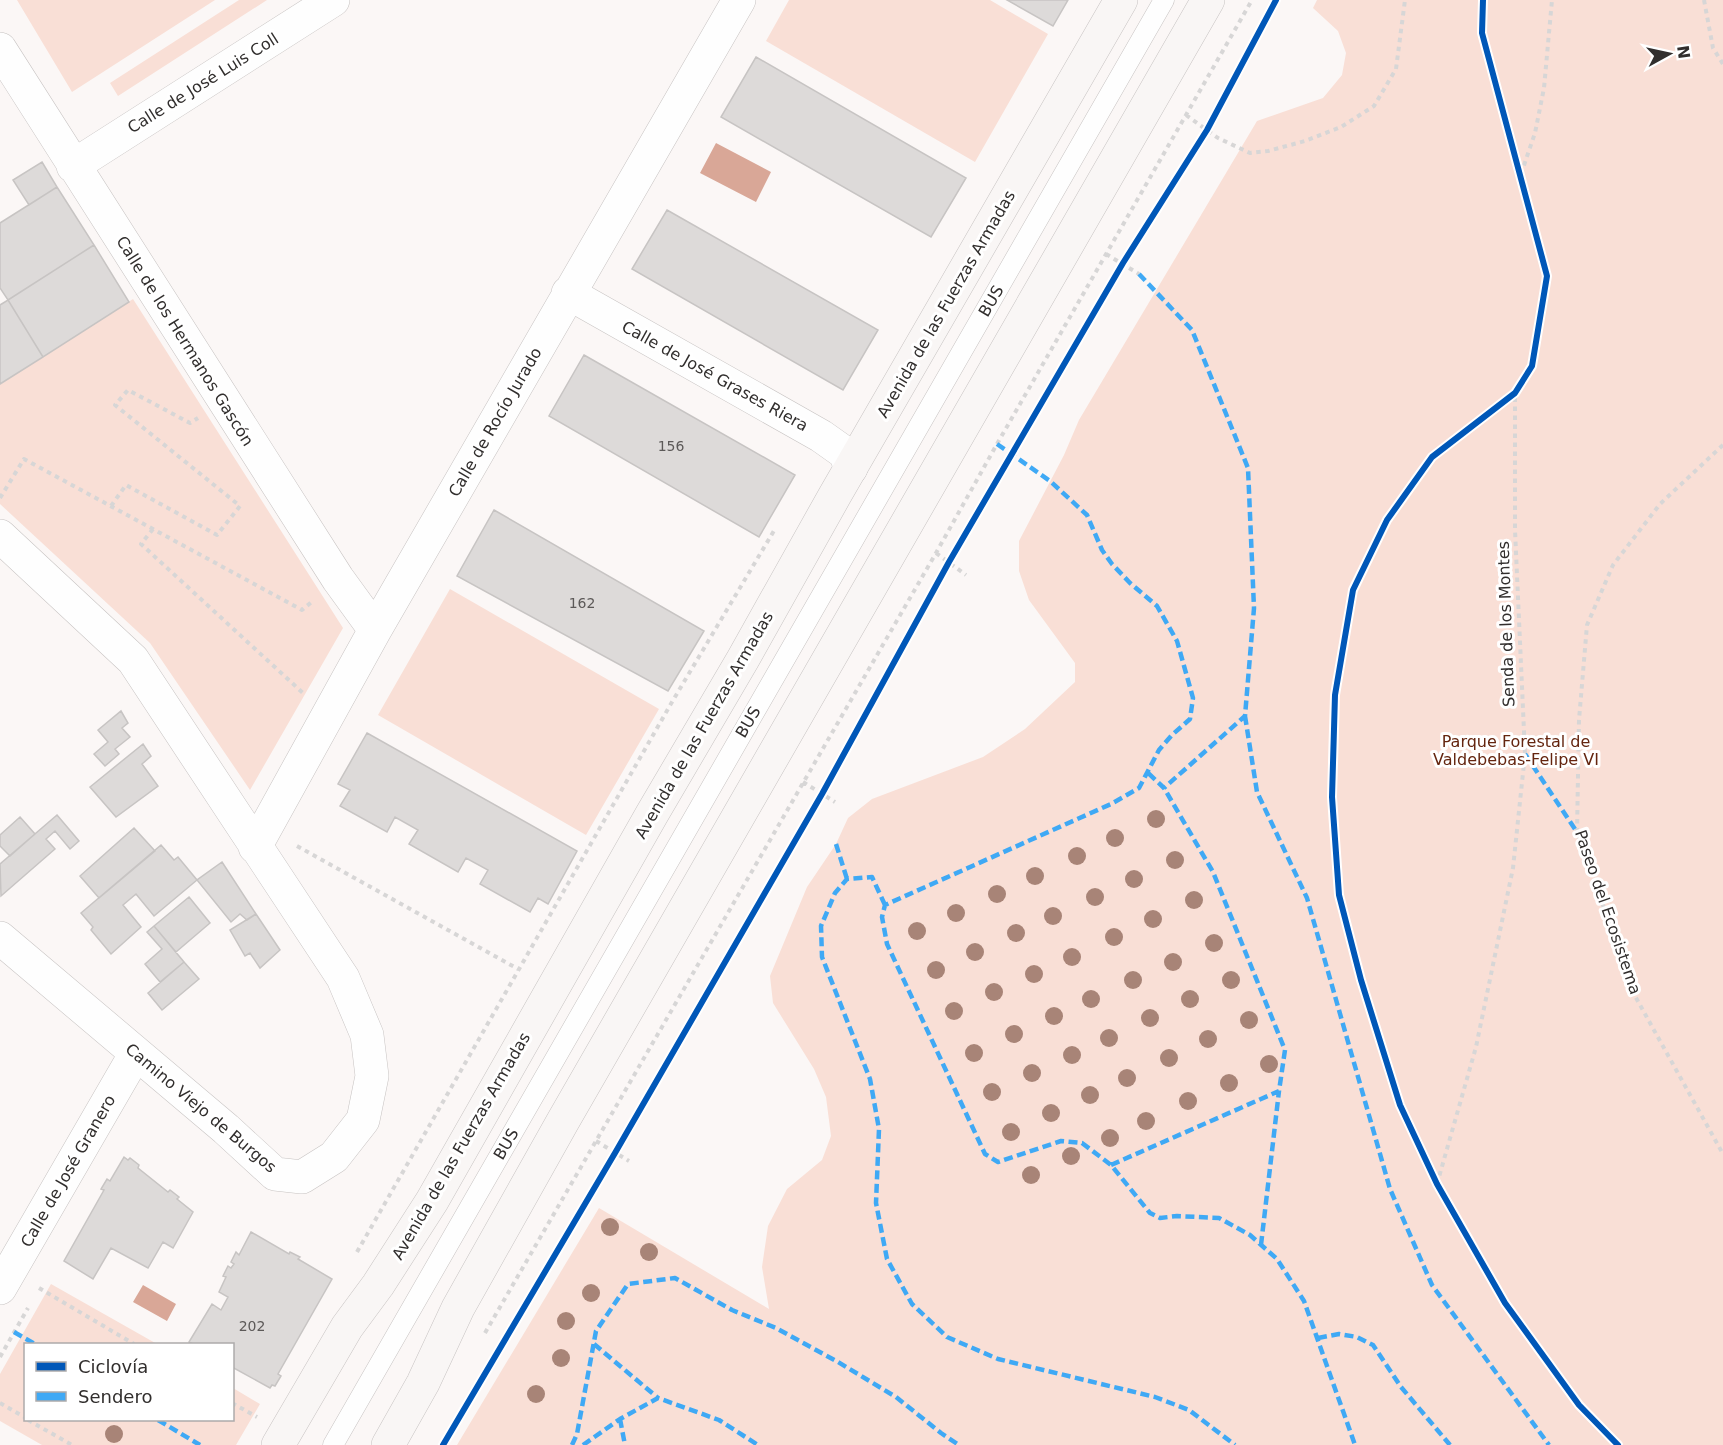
<svg xmlns="http://www.w3.org/2000/svg" width="1723" height="1445" font-family="'DejaVu Sans',sans-serif">
	<rect width="100%" height="100%" fill="#fbf7f6"/>
	<path fill="#f9dfd6" d="M17,0H215L72,92Z
		M239,0H267L118,96L110,83Z
		M789,0H990L1048,34L975,162L766,41Z
		M1317,0H1723V1445H457L599,1208L769,1309L762,1267L768,1226L787,1189L822,1160L831,1136L826,1097L814,1069L773,1003L770,976L807,887L836,844L848,818L872,799L983,757L1025,729L1075,682V663L1029,600L1019,571V541L1064,455L1079,420L1257,121L1323,98L1342,75L1346,53L1338,31L1313,8Z
		M133,299L343,628L250,790L150,643L0,504V384Z
		M450,589L659,709L586,835L378,715Z
		M51,1284L157,1344H26V1420H232L233,1388L260,1404L236,1445H42L0,1421V1374Z"/>
	<path fill="#d9a797" d="M716,143L771,172L756,202L700,173Z
		M143,1285L176,1304L167,1321L133,1302Z"/>
	<path fill="#dddad9" stroke="#c7c4c3" stroke-width="1.5" d="M1007,0H1068L1053,26Z
		M756,57L966,178L931,237L721,117Z
		M42,162L57,187L29,205L13,180Z
		M57,187L94,245L8,300L0,288V223Z
		M667,210L878,330L843,390L632,269Z
		M94,245L129,302L43,357L8,300Z
		M8,300L43,357L0,384V305Z
		M584,355L795,475L759,537L549,416Z
		M494,510L704,631L668,691L457,576Z
		M121,711L128,723L122,728L130,737L115,749L119,754L105,766L94,754L108,742L98,730Z
		M367,733L577,851L548,904L538,898L530,912L480,884L488,870L466,858L458,872L409,844L418,830L395,817L387,832L340,806L350,790L338,784Z
		M143,744L151,756L142,764L158,786L116,817L90,787Z
		M57,815L79,841L70,849L55,831L46,839L55,849L1,896L0,864Z
		M20,817L35,834L10,856L0,846V835Z
		M134,828L155,851L99,898L80,876Z
		M161,845L174,860L178,857L197,880L154,916L136,894L123,905L141,927L111,954L91,930L93,927L81,913Z
		M222,862L256,914L247,920L240,914L231,922L197,880Z
		M189,897L210,923L176,952L154,926Z
		M256,914L280,950L260,968L250,953L245,956L230,930Z
		M154,926L184,962L160,982L145,964L162,949L147,932Z
		M184,962L199,979L162,1010L148,993Z
		M124,1157L128,1160L130,1158L139,1165L138,1168L168,1192L170,1190L179,1197L177,1199L193,1212L173,1248L163,1242L148,1268L111,1248L93,1279L64,1261L104,1190L101,1189L107,1179L110,1181Z
		M251,1232L289,1254L290,1252L300,1257L298,1259L332,1279L278,1374L281,1376L275,1386L272,1385L270,1388L232,1367V1344H193L189,1342L212,1304L221,1310L228,1297L219,1292L226,1277L223,1276L228,1266L231,1268L234,1264L231,1262L236,1252L239,1255Z"/>
	<g fill="none" stroke-linecap="round" stroke-linejoin="round">
		<defs>
			<path id="lane" d="M333,1445L1164,0"/>
			<path id="street" d="M0,49L338,579L375,630
				M73,166L333,0
				M568,293L821,436L845,453L851,468
				M0,536L133,660L343,978L367,1035L372,1076L363,1120L334,1157L302,1177L275,1174L226,1129L0,938
				M255,847L375,630L739,0
				M0,1288L136,1053"/>
			<path id="secondary" d="M278,1445L347,1327L378,1285L432,1201L652,814L743,659L835,495L1121,0
				M388,1445L423,1383L458,1308L563,1121L1208,0"/>
		</defs>
		<use href="#lane" stroke="#c7c3c2" stroke-width="21"/>
		<use href="#street" stroke="#c7c3c2" stroke-width="34"/>
		<use href="#secondary" stroke="#c7c3c2" stroke-width="34"/>
		<path stroke="#d7d6d6" stroke-width="4" stroke-dasharray="4.5 4.5" stroke-linecap="butt" d="M1704,0L1713,48L1723,64
			M1186,115L1218,138L1250,153L1268,151L1305,141L1341,127L1374,106L1396,69L1405,0
			M1521,174L1535,133L1544,88L1552,0
			M1106,254L1139,274
			M1723,445L1660,504L1613,565L1587,625L1579,720L1577,832L1635,996L1723,1154
			M0,498L24,459L302,610L314,600
			M111,506L126,485L217,535L240,506L115,405L128,390L190,423L198,418
			M153,529L141,544L303,693
			M936,553L966,575
			M803,782L835,802
			M297,846L518,969
			M596,1141L629,1161
			M1437,1184L1476,1047L1513,868L1525,754L1515,530V393
			M357,1252L672,702L775,529
			M39,1288L134,1344
			M485,1333L936,553L997,444L1252,0
			M0,1357L28,1308
			M0,1403L26,1418
			M232,1403L257,1417
			M28,1420L72,1445"/>
		<use href="#lane" stroke="#fefefe" stroke-width="20"/>
		<use href="#street" stroke="#fefefe" stroke-width="33"/>
		<use href="#secondary" stroke="#f9f6f5" stroke-width="33"/>
		<path stroke="#3fa9f5" stroke-width="4.5" stroke-dasharray="9 4.5" stroke-linecap="butt" d="M1139,274L1192,330L1248,468L1254,608L1245,716L1164,788
			M997,444L1050,481L1087,515L1102,550L1112,564L1130,583L1157,606L1177,641L1193,698L1190,719L1172,735L1159,750L1139,788L1111,804L885,905L882,917L887,944L985,1154L998,1162L1061,1141L1082,1143L1111,1165L1150,1213L1160,1218L1177,1216L1219,1218L1250,1235L1277,1259L1304,1301L1355,1445
			M1245,716L1257,792L1307,898L1390,1189L1432,1285L1549,1445
			M1525,754L1577,832
			M836,844L847,879
			M885,905L872,877L847,879L835,893L821,926L822,957L870,1079L879,1129L876,1203L887,1259L912,1304L947,1337L998,1359L1155,1397L1189,1410L1235,1445
			M1111,1165L1279,1091L1285,1050L1213,872L1164,788L1147,772
			M1261,1245L1279,1091
			M14,1332L35,1344
			M1318,1338L1339,1334L1357,1337L1373,1345L1401,1387L1450,1445
			M594,1344L658,1398
			M620,1419L625,1445
			M158,1420L200,1445
			M572,1445L577,1434L596,1331L628,1284L675,1278L732,1310L776,1328L838,1362L896,1397L941,1433L959,1445
			M583,1445L620,1419L658,1398L719,1420L758,1445"/>
		<defs>
			<path id="cycleway" d="M1483,0L1482,33L1547,276L1532,366L1515,393L1432,457L1387,520L1353,590L1335,695L1332,797L1339,895L1361,980L1400,1105L1437,1184L1505,1303L1579,1405L1618,1445
				M443,1445L615,1153L822,794L949,562L1123,263L1207,130L1276,0"/>
		</defs>
		<use href="#cycleway" stroke="#fff" stroke-width="10"/>
		<use href="#cycleway" stroke="#0057b8" stroke-width="6"/>
	</g>
	<g fill="#a88477">
		<circle cx="1156" cy="819" r="9"/>
		<circle cx="1115" cy="838" r="9"/>
		<circle cx="1077" cy="856" r="9"/>
		<circle cx="1175" cy="860" r="9"/>
		<circle cx="1035" cy="876" r="9"/>
		<circle cx="1134" cy="879" r="9"/>
		<circle cx="997" cy="894" r="9"/>
		<circle cx="1095" cy="897" r="9"/>
		<circle cx="1194" cy="900" r="9"/>
		<circle cx="956" cy="913" r="9"/>
		<circle cx="1053" cy="916" r="9"/>
		<circle cx="1153" cy="919" r="9"/>
		<circle cx="917" cy="931" r="9"/>
		<circle cx="1016" cy="933" r="9"/>
		<circle cx="1114" cy="937" r="9"/>
		<circle cx="1214" cy="943" r="9"/>
		<circle cx="975" cy="952" r="9"/>
		<circle cx="1072" cy="957" r="9"/>
		<circle cx="1173" cy="962" r="9"/>
		<circle cx="936" cy="970" r="9"/>
		<circle cx="1034" cy="974" r="9"/>
		<circle cx="1133" cy="980" r="9"/>
		<circle cx="1231" cy="980" r="9"/>
		<circle cx="994" cy="992" r="9"/>
		<circle cx="1091" cy="999" r="9"/>
		<circle cx="1190" cy="999" r="9"/>
		<circle cx="954" cy="1011" r="9"/>
		<circle cx="1054" cy="1016" r="9"/>
		<circle cx="1150" cy="1018" r="9"/>
		<circle cx="1249" cy="1020" r="9"/>
		<circle cx="1014" cy="1034" r="9"/>
		<circle cx="1109" cy="1038" r="9"/>
		<circle cx="1208" cy="1039" r="9"/>
		<circle cx="974" cy="1053" r="9"/>
		<circle cx="1072" cy="1055" r="9"/>
		<circle cx="1169" cy="1058" r="9"/>
		<circle cx="1269" cy="1064" r="9"/>
		<circle cx="1032" cy="1073" r="9"/>
		<circle cx="1127" cy="1078" r="9"/>
		<circle cx="1229" cy="1083" r="9"/>
		<circle cx="992" cy="1092" r="9"/>
		<circle cx="1090" cy="1095" r="9"/>
		<circle cx="1188" cy="1101" r="9"/>
		<circle cx="1051" cy="1113" r="9"/>
		<circle cx="1146" cy="1121" r="9"/>
		<circle cx="1011" cy="1132" r="9"/>
		<circle cx="1110" cy="1138" r="9"/>
		<circle cx="1071" cy="1156" r="9"/>
		<circle cx="1031" cy="1175" r="9"/>
		<circle cx="610" cy="1227" r="9"/>
		<circle cx="649" cy="1252" r="9"/>
		<circle cx="591" cy="1293" r="9"/>
		<circle cx="566" cy="1321" r="9"/>
		<circle cx="561" cy="1358" r="9"/>
		<circle cx="536" cy="1394" r="9"/>
		<circle cx="114" cy="1434" r="9"/>
	</g>
	<g text-anchor="middle" dominant-baseline="central" stroke-width="6" stroke-linejoin="round" paint-order="stroke">
		<g font-size="14" fill="#5c5958">
			<text x="671" y="446">156</text>
			<text x="582" y="603">162</text>
			<text x="252" y="1326">202</text>
		</g>
		<g font-size="16" fill="#312e2d" stroke="#fff">
			<text transform="translate(203 83) rotate(-32)">Calle de José Luis Coll</text>
			<text transform="translate(991 301) rotate(-60)">BUS</text>
			<text transform="translate(946 304) rotate(-60)">Avenida de las Fuerzas Armadas</text>
			<text transform="translate(185 341) rotate(58)">Calle de los Hermanos Gascón</text>
			<text transform="translate(715 376) rotate(29)">Calle de José Grases Riera</text>
			<text transform="translate(495 422) rotate(-60)">Calle de Rocío Jurado</text>
			<text transform="translate(1506 624) rotate(-92)">Senda de los Montes</text>
			<text transform="translate(748 722) rotate(-60)">BUS</text>
			<text transform="translate(704 725) rotate(-60)">Avenida de las Fuerzas Armadas</text>
			<text transform="translate(1608 912) rotate(71)">Paseo del Ecosistema</text>
			<text transform="translate(201 1108) rotate(40)">Camino Viejo de Burgos</text>
			<text transform="translate(506 1144) rotate(-60)">BUS</text>
			<text transform="translate(461 1146) rotate(-60)">Avenida de las Fuerzas Armadas</text>
			<text transform="translate(68 1171) rotate(-60)">Calle de José Granero</text>
		</g>
		<g font-size="16" fill="#64250f" stroke="#fff">
			<text x="1516" y="741">Parque Forestal de<tspan x="1516" dy="18">Valdebebas-Felipe VI</tspan></text>
		</g>
	</g>
	<rect x="24" y="1343" width="210" height="78" fill="#ffffff" stroke="#adabab" stroke-width="1.5"/>
	<rect x="36" y="1362" width="30" height="9" fill="#0057b8" stroke="#adabab" stroke-width="1.5"/>
	<text x="78" y="1373" font-size="18" fill="#312e2d">Ciclovía</text>
	<rect x="36" y="1392" width="30" height="9" fill="#3fa9f5" stroke="#adabab" stroke-width="1.5"/>
	<text x="78" y="1403" font-size="18" fill="#312e2d">Sendero</text>
	<g transform="translate(1669 54) rotate(82)" stroke="#ffffff" stroke-width="4.5" paint-order="stroke">
	<path d="M0-4.5L10 22L0 15L-10 22Z" fill="#312e2d"/>
	<text y="-9" font-size="16" font-weight="bold" text-anchor="middle" fill="#312e2d">N</text>
	</g>
</svg>
